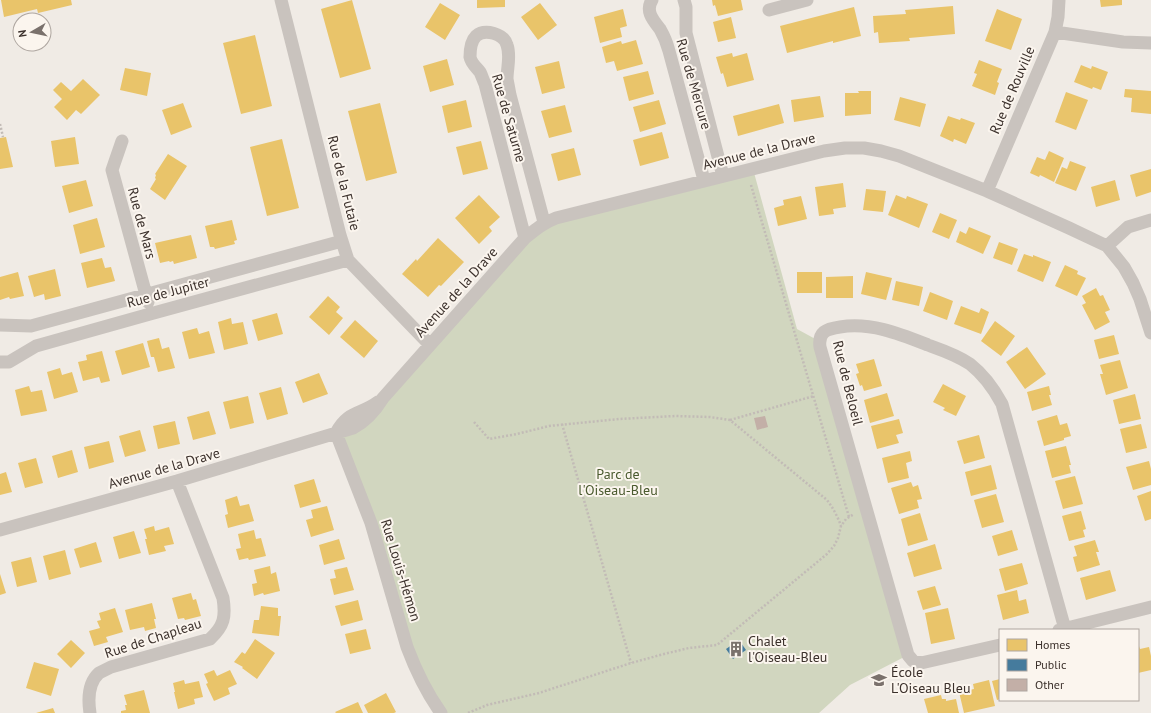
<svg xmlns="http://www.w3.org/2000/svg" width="1151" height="713" font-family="'PT Sans',sans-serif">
	<rect width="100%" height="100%" fill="#f0ebe5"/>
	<path fill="#d1d6bf" d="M753,169L797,329L819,341L908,655L850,685L819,713H441L428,695L336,433L346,430L535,229Z"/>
	<path fill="#e9c46a" d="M1,0H71L72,5L38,13L37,9L4,17Z
		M352,0L371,69L340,78L321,9Z
		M477,0H505V7L477,8Z
		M712,0H741L743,10L718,16L715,5L713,6Z
		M1100,0H1122V5L1101,7Z
		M440,3L460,15L445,40L425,27Z
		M540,3L557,25L538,40L521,17Z
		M953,6L955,34L909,38L910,41L879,43L878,32L874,33L873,16L906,14L905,10Z
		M854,7L861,36L833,43V41L787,53L780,26Z
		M623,9L627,26L620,28L622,37L600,43L594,17Z
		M997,9L1022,19L1011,50L985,41Z
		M731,17L736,38L718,42L713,22Z
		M255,35L272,106L241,114L223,43Z
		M636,40L643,64L617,71L614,61L606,63L602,47L621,41L622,44Z
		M732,53L733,57L747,53L754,80L727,87L723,73L721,74L716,57Z
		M447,59L454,85L430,92L423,66Z
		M979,60L1002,69L997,82L999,83L995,95L972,86L977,74L974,73Z
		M559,61L565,88L542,94L535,67Z
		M1081,65L1091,69L1092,66L1108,72L1101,90L1093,87L1092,89L1074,82Z
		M125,68L151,73L147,96L120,90Z
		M648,71L654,94L629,101L623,77Z
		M83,79L100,95L81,114L76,110L67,120L54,107L62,99L53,90L61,82L71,91Z
		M1125,89L1151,91V114L1131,112L1132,98L1124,97Z
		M858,91H871V114L845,116V93H859Z
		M1066,92L1088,100L1076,130L1055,122Z
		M820,96L824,117L794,122L791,100Z
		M900,97L926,104L920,127L894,120Z
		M466,100L472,127L448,133L442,106Z
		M659,100L666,124L640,132L633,107Z
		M183,103L192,127L171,135L162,110Z
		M380,103L397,173L366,181L348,111Z
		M779,104L784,123L738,136L733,116Z
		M565,105L572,132L549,138L541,111Z
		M948,116L960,120L961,118L975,123L966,144L954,139L953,142L940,136Z
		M662,132L669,158L640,166L633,140Z
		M6,137L13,167L0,169V138Z
		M75,137L79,164L55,167L51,141Z
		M282,139L299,208L267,216L250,147Z
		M481,141L488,169L463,175L456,147Z
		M574,148L581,175L558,181L551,154Z
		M1049,151L1064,158L1054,182L1040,175L1039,177L1030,173L1037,157L1045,160Z
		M168,154L187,166L165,200L150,189L156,179L155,178L156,175L155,174Z
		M1070,161L1086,167L1076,191L1055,183L1062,167L1067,169Z
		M1151,169V192L1136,197L1130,175Z
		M86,180L93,206L69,213L62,186Z
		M1115,180L1120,200L1096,207L1091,187Z
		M843,183L846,207L833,209L834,214L819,216L815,187Z
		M866,189L886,191L883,212L863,210Z
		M479,195L500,217L489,227L492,231L479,244L455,218Z
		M896,195L906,199L907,196L928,204L919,228L888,215Z
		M801,196L807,219L778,226L774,208L784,205L783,200Z
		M940,213L957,220L949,239L932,232Z
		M97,218L105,247L80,254L73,225Z
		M232,220L237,240L234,241L235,244L215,249L214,247H210L205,226Z
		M969,227L991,236L983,254L956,242L960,231L966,234Z
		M191,235L197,258L174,264L173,261L170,262L169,261L160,263L155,243Z
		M438,238L464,262L441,286L439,285L428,297L402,274L416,259L417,261Z
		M999,242L1018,249L1012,265L993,258Z
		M1024,254L1033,257V255L1051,262L1043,282L1017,271Z
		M102,258L105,268L111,267L115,281L87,288L81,263Z
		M1065,265L1078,271L1077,274L1086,278L1077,296L1055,286Z
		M55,269L61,296L45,300L44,294L34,297L28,276Z
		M18,272L24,296L10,299L9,297L0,300V277Z
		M797,272H822V293H797Z
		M866,272L892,278L886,300L861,294Z
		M853,276V298H826V277Z
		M896,281L923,287L919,306L892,300Z
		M1096,288L1100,296L1103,295L1110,310L1105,312L1110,322L1095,330L1082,305L1086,303L1082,296Z
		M930,292L953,301L947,320L923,311Z
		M328,296L340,307L336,312L343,318L329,335L309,317Z
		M961,306L979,313L981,308L989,312L981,334L954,324Z
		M277,313L283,334L258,341L252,320Z
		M231,318L232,324L243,322L248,344L224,350L218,322Z
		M355,320L378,341L364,358L340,337Z
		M995,321L1015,336L1001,356L981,341Z
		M197,328L199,334L209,331L215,353L189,359L182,332Z
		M1114,335L1119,354L1099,359L1094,340Z
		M159,338L162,349L169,347L175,368L158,372L154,357H151L147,341Z
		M143,343L150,367L122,375L115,351Z
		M1027,347L1046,374L1025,389L1006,362Z
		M102,351L110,381L101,383L99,377L83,381L78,362L87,360L86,355Z
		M874,359L882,386L864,391L862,385L860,386L856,374L859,373L856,364Z
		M1120,360L1128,388L1106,395L1100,374H1103L1100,365Z
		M60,368L62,375L72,372L78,392L54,399L47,372Z
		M319,373L328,394L303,403L295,382Z
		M943,384L966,396L956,416L943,410L945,408L933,402Z
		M29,386L31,392L42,390L47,411L21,416L15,390Z
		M1049,386L1051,395H1049L1052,405L1032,411L1027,392Z
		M281,387L288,414L267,420L259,393Z
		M887,393L894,416L870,423L864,400Z
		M1135,394L1141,419L1119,424L1113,400Z
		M248,396L254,423L230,429L223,402Z
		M209,411L216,434L193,440L187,417Z
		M1057,415L1060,425L1067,423L1071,436L1064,438V440L1044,446L1037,421Z
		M899,419L903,433L896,435L899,443L877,449L871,426Z
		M175,421L180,444L158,449L153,426Z
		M1141,424L1147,448L1126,453L1120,429Z
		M140,430L146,451L125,457L119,436Z
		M979,435L985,458L964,464L957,441Z
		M109,441L114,462L89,469L84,447Z
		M1066,446L1071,465H1069L1071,473L1052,478L1045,451Z
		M72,450L78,472L58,478L52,456Z
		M910,451L912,461L906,463L909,478L888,483L882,458Z
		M36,458L43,483L25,488L18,463Z
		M1149,461L1151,469V485L1133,490L1126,467Z
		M991,465L997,489L971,496L965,472Z
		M6,472L12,492L0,495V474Z
		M1075,476L1083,504L1063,509L1055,481Z
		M314,479L321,502L300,508L294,485Z
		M911,482L913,487L918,485L922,499L917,500L919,508L899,514L891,488Z
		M1151,491V519L1145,521L1137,496Z
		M996,494L1004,522L982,528L974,500Z
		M237,496L240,506L249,504L254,521L228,528L225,515L228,514L225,500Z
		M327,506L334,530L311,537L306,520L313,518L311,510Z
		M1081,511L1086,529L1083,530L1085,537L1069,541L1062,516Z
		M920,513L928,540L908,546L901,519Z
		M154,526L155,531L169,527L174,544L164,546L166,551L149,555L145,539H147L144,529Z
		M254,530L256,539L261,538L266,556L249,560L248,558L239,560L236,549L241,548L238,534Z
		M1012,530L1018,550L998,556L992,536Z
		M134,531L141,553L119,559L113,537Z
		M339,539L345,559L324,565L319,545Z
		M1095,540L1099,552H1096L1100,565L1077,572L1073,557L1077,556L1074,546Z
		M96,542L102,562L80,568L74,549Z
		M935,544L942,569L914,577L907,553Z
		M65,550L71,574L49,580L43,556Z
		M31,557L37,582L17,587L11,562Z
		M1022,563L1028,584L1005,591L999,569Z
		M270,566L271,574L276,572L280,591L264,595L263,593L254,596L252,584L257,583L254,570Z
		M347,567L354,590L334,595L330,579L336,578L334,570Z
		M1110,570L1116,591L1086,600L1080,578Z
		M0,574L6,593L0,595Z
		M935,586L941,605L923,610L917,591Z
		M1017,590L1019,601L1026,599L1029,613L1003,620L997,595Z
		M191,593L193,600L196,599L201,616L185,620L184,618L178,619L172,598Z
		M358,600L363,620L341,626L335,606Z
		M152,603L156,619H154L156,628L145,631L144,627L130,630L125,610Z
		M261,606L278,608V616H281L279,636L252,633L254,620H259Z
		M115,608L123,632L106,637L108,642L94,646L89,631L100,628L97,621L101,620L99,613Z
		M948,608L955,639L931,644L925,613Z
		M366,629L371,649L350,654L345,634Z
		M255,639L275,653L257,679L242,668L243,667L234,662L242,652L245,654Z
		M71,640L85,653L71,668L57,654Z
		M1138,643L1140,649L1149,647L1151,656V670L1138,673Z
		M34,662L59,669L51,696L26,688Z
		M214,670L217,676L230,670L237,684L228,688L230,694L214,701L206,684L208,683L204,674Z
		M1000,679V699L997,700L992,681Z
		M184,680L185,684L199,681L203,697L194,699L195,704L178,709L174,692H175L173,683Z
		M989,680L995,706L964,713L959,692L974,689L973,684Z
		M144,690L150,713H121V711L126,710L125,705H127L124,695Z
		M386,693L396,712L394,713H368L364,705Z
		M941,695L942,699H946V701L956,699L959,713H928L924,699Z
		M358,702L363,713H336L335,712Z
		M53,708L55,713H36Z"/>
	<path fill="#457b9d" d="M739,640L746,650L733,659L726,649Z"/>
	<path fill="#c3afa7" d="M765,416L768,427L757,430L754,418Z"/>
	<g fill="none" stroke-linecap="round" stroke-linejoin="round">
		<path stroke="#c2bbb6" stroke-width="2.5" stroke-dasharray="2 2" stroke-linecap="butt" d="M0,124L3,137
			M751,185L849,517
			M730,420L814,396
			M474,422L489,439L517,434L549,426L619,419L675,416L710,417L730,420L827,500C833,508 838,517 841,526
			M562,424L631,663
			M468,713L487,705L539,693L631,663L664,654L689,648L717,645L827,554L834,546L838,538L841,526L846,519L854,514"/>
		<path stroke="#c9c3be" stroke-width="13" d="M281,0L340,235L348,260L430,345
			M652,0C645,11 653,20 660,29C664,36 667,43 669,51L704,180
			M684,0L686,7V33L723,176
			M769,10L807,0
			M1055,32L1123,42L1151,43
			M122,141L112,170L148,302
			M987,191L1055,32L1058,17L1059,0
			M525,238L485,84C483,80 482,76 480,72C476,67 471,63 470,57C470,50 471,41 476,36C485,28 504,34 507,45C511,56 507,68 507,79C508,84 509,90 510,95L544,222
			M1107,246L1128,227L1151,220
			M0,325L31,326L42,323L342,241
			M0,362H9L36,346L150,314L348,260
			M336,433L371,523L407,647C416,671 426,692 441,713
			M336,433C348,410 361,415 378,402
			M0,530L177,481L353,428C366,421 375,411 383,398L525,238C536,229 543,223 556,218L824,151L845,148H864L881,151L899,156L987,191L1069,228L1107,246L1124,267L1133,283L1140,299L1151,333
			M1059,630L1151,607
			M1000,645L921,663L913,661L908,655L820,347C818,332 826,329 840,327C871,322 900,334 928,345C942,350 957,355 970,364C984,375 994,389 1002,404L1065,629
			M90,713C88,700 88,683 99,673C103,671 107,669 111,667L210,639C224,626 226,617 223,598L177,481"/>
	</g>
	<defs>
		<symbol id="building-bare" viewBox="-9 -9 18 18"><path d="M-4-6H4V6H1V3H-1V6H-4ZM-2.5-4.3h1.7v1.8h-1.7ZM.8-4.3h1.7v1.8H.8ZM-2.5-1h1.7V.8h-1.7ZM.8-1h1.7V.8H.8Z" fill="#7a716c" stroke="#fbf5ee" stroke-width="2.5" paint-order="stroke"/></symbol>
		<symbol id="school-bare" viewBox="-9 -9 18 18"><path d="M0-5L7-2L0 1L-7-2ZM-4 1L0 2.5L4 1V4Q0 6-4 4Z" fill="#7a716c" stroke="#fbf5ee" stroke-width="2.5" paint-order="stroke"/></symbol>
	</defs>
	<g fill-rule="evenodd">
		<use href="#building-bare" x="725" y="638" width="22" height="22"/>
		<use href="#school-bare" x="868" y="669" width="22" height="22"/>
	</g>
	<g text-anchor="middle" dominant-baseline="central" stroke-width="4" stroke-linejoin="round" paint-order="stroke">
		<g font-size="14" fill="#3b302b" stroke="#fbf5ee">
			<text transform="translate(694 84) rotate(74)">Rue de Mercure</text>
			<text transform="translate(1012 90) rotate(-67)">Rue de Rouville</text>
			<text transform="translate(509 118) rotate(74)">Rue de Saturne</text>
			<text transform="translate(759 151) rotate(-14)">Avenue de la Drave</text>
			<text transform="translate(344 183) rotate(76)">Rue de la Futaie</text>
			<text transform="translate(142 223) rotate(75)">Rue de Mars</text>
			<text transform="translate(168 292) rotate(-15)">Rue de Jupiter</text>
			<text transform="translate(456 292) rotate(-48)">Avenue de la Drave</text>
			<text transform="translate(848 383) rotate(76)">Rue de Beloeil</text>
			<text transform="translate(164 468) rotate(-16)">Avenue de la Drave</text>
			<text transform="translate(401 570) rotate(73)">Rue Louis-Hémon</text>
			<text transform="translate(153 638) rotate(-18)">Rue de Chapleau</text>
		</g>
		<g font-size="14" fill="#4a5a2e" stroke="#fbf5ee">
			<text x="618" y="474">Parc de<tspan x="618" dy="16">l'Oiseau-Bleu</tspan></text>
		</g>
		<g font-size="14" fill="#3b302b" stroke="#fbf5ee" text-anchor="start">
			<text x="748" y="641">Chalet<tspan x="748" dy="16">l'Oiseau-Bleu</tspan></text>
			<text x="891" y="672">École<tspan x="891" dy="16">L'Oiseau Bleu</tspan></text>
		</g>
	</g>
	<rect x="999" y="629" width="140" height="72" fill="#fbf5ee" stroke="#aea6a0"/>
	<rect x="1007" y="639" width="20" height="12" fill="#e9c46a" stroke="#aea6a0"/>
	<text x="1035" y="649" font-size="12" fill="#3b302b">Homes</text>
	<rect x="1007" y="659" width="20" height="12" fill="#457b9d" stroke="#aea6a0"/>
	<text x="1035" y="669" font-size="12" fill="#3b302b">Public</text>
	<rect x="1007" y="679" width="20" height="12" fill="#c3afa7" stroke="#aea6a0"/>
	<text x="1035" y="689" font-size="12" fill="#3b302b">Other</text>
	<g transform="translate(32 32) rotate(261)"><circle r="19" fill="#fbf5ee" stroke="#aea6a0"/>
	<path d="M0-3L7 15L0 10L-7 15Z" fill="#7a716c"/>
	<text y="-6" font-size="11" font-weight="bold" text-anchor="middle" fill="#3b302b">N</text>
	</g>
</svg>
